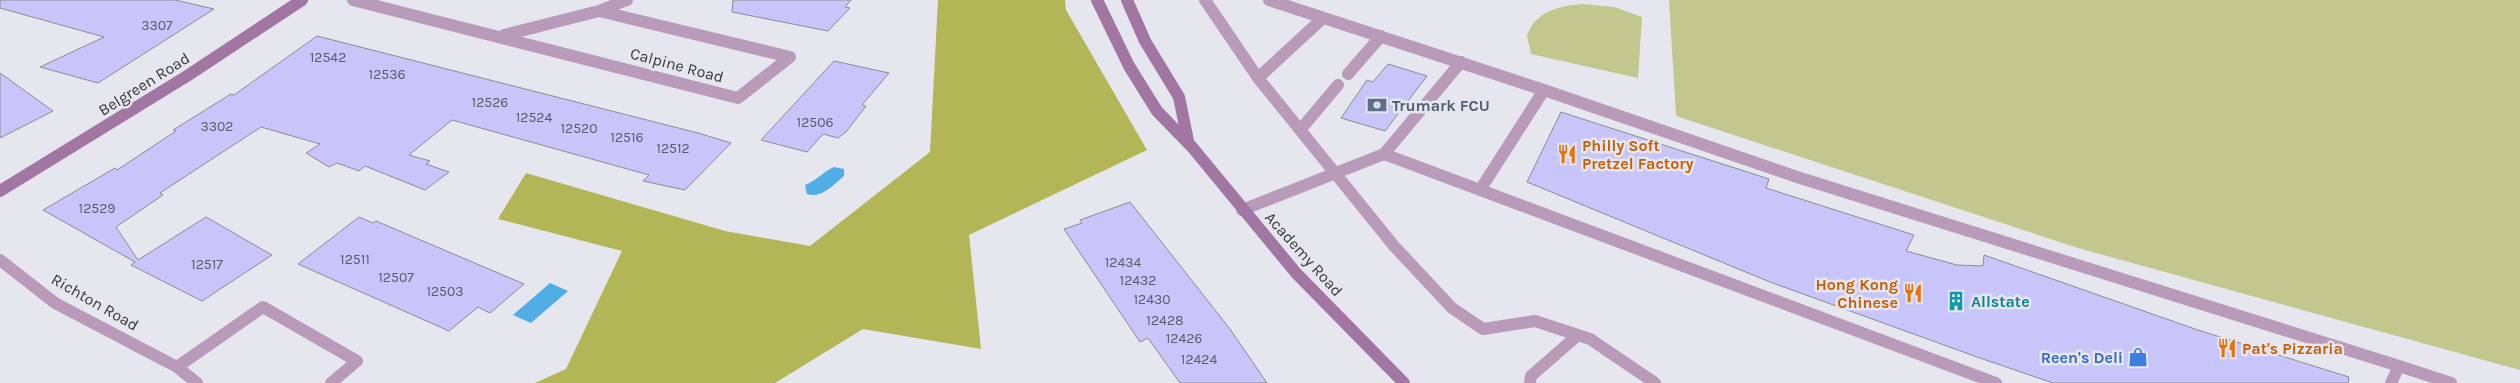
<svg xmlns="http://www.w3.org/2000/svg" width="2520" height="383" font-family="Karla,sans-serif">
	<rect width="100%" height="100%" fill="#e6e6ef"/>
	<path fill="#c3c68d" d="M1669,0H2520V370L2078,248L1676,116Z
		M1583,4L1614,7L1642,17L1638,78L1531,54L1527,36C1535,11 1559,6 1583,4Z"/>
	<path fill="#b2b656" d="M938,0H1065L1066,10L1147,150L969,235L981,349L863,329L775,383H535L566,369L622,251L498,219L526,173L725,231L810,246L930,152Z"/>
	<path fill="#51ade5" d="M834,167L844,169V176C834,184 822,199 807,194L805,185C817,180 824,171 834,167Z
		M550,283L568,291L531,323L513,315Z"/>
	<path fill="#c7c5f9" stroke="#8b8b93" d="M0,0H175L214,9L98,83L40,67L104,37L0,8Z
		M733,0H851L845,7L850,8L828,31L732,12Z
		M317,36L698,133L731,143L685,190L643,181L649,175L452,120L409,155L430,161L426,164L449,172L425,190L365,166L359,171L337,163L329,167L306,153L320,144L261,127L160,193L163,195L116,227L138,260L206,217L272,255L202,301L131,265L135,262L43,210L115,168L117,170L176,131L173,130L231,94L234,95Z
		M834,61L889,73L862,105L866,106L846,132L838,138L823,134L807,152L761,140Z
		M1388,64L1427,76L1385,131L1341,118L1367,80L1373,82Z
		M0,73L53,111L0,138Z
		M1561,112L1769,179L1766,188L1914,235L1906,251L1957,265L1983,266L1984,255L2198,330L2349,377L2348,383H2053L1977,357L1770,282L1527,182Z
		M1130,202L1230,329L1267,383H1180L1148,338L1140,342L1064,229L1082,223L1080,220Z
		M359,217L373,223L376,221L524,284L490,313L478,307L449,331L298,264Z"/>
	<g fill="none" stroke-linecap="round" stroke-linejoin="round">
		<path stroke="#b99bb9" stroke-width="12" d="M1205,0L1258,78L1394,246L1452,308L1483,329L1535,321L1590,339L1655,383
			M1269,0L1544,90L1797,177L2399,366
			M1348,74L1381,36
			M1258,78L1323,18
			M1301,129L1338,85
			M1384,154L1461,62
			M1480,190L1544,90
			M1242,210L1384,154L1996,383
			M1530,383L1531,376L1578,335
			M2391,383L2399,366L2451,383"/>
		<path stroke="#b99bb9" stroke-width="12" d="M353,0L738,98L790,57L599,11
			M504,35L599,11L627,0
			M0,260L55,303L177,367
			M197,383L177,367L263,307L357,361L331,383"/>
		<path stroke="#a176a2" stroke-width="12" d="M1097,0L1129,66L1157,111L1192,147L1296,273L1404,383
			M1127,0L1145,41L1179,97L1188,141
			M0,191L187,76L302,0"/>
	</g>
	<defs>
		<symbol id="bank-bare" viewBox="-9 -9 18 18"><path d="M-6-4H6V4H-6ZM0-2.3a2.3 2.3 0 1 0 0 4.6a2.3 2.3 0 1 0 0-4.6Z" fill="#5c6f8a" stroke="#e6e6ef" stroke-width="2.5" paint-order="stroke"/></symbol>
		<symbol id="restaurant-bare" viewBox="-9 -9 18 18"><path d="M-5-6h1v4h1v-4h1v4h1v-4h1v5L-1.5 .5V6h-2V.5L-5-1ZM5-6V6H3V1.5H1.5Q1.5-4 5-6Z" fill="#e8710a" stroke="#e6e6ef" stroke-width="2.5" paint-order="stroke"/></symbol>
		<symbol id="building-bare" viewBox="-9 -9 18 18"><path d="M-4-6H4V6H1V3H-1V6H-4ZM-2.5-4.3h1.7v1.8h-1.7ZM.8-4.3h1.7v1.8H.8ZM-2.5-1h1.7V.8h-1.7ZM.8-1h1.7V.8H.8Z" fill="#0f9aa8" stroke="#e6e6ef" stroke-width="2.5" paint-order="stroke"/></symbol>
		<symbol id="shop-bare" viewBox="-9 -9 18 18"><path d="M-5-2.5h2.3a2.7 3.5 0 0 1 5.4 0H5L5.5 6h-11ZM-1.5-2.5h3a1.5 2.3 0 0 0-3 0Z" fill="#3f7fe0" stroke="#e6e6ef" stroke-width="2.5" paint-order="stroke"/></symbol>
	</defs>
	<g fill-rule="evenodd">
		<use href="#bank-bare" x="1363" y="91" width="28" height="28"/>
		<use href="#restaurant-bare" x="1553" y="140" width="28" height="28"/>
		<use href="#restaurant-bare" x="1899" y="279" width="28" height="28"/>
		<use href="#building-bare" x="1942" y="287" width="28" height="28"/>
		<use href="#restaurant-bare" x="2213" y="334" width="28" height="28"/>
		<use href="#shop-bare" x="2124" y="343" width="28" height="28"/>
	</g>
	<g text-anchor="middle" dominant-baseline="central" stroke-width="5" stroke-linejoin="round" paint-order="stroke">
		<g font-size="14" fill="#5c5a6a">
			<text x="157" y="25">3307</text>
			<text x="328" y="57">12542</text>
			<text x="387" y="74">12536</text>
			<text x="490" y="102">12526</text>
			<text x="534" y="117">12524</text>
			<text x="815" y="122">12506</text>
			<text x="217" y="126">3302</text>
			<text x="579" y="128">12520</text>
			<text x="627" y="137">12516</text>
			<text x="673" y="148">12512</text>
			<text x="97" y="208">12529</text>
			<text x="355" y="259">12511</text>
			<text x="1123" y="262">12434</text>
			<text x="207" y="264">12517</text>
			<text x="396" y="277">12507</text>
			<text x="1138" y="280">12432</text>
			<text x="445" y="291">12503</text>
			<text x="1152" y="299">12430</text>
			<text x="1165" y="320">12428</text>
			<text x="1184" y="338">12426</text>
			<text x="1199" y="359">12424</text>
		</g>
		<g font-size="16" fill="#38373b" stroke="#e6e6ef">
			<text transform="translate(677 65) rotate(15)">Calpine Road</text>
			<text transform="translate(144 84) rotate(-32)">Belgreen Road</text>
			<text transform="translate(1304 254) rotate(48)">Academy Road</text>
			<text transform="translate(95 302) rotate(30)">Richton Road</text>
		</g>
		<g font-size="16" font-weight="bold" fill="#4e5e75" stroke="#e6e6ef" text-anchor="start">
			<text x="1392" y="105">Trumark FCU</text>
		</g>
		<g font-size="16" font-weight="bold" fill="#c56008" stroke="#e6e6ef" text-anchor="start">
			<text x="1582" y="145">Philly Soft<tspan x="1582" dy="18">Pretzel Factory</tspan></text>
			<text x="1898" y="284" text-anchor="end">Hong Kong<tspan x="1898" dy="18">Chinese</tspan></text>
			<text x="2242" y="348">Pat's Pizzaria</text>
		</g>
		<g font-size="16" font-weight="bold" fill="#0d838f" stroke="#e6e6ef" text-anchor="start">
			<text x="1971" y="301">Allstate</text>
		</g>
		<g font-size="16" font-weight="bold" fill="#366cbe" stroke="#e6e6ef" text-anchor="end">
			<text x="2123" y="357">Reen's Deli</text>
		</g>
	</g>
</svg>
